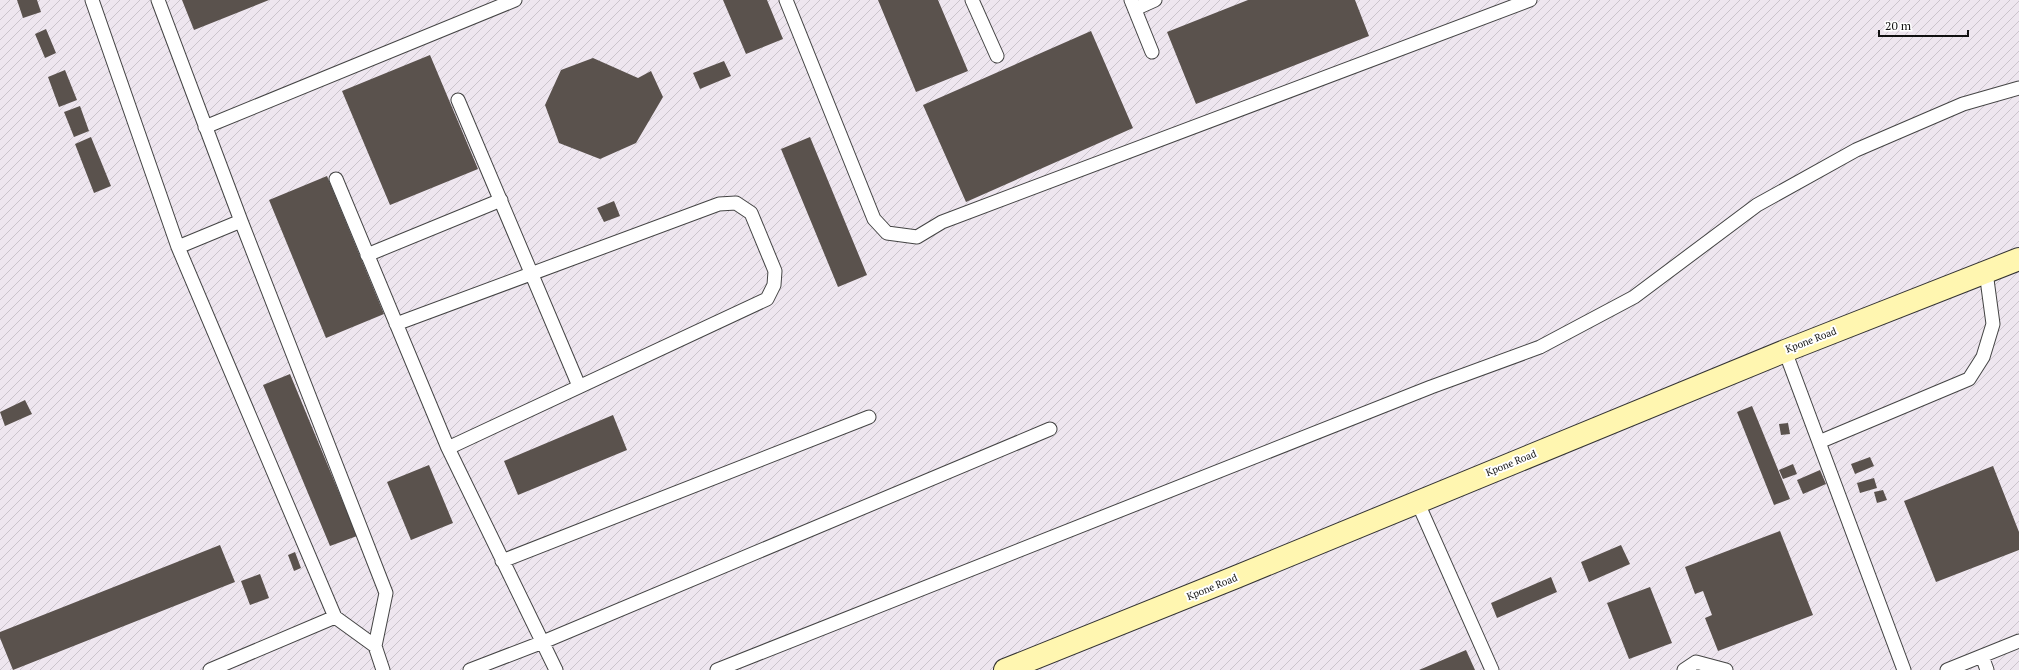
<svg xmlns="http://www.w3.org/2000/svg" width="2019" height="670" font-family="'PT Serif',serif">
	<defs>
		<pattern id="industrial-furrows" width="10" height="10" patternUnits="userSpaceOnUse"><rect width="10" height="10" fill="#eee6ef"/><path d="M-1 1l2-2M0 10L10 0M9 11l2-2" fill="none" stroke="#cbc4cc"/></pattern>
	</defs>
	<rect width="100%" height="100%" fill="#fffdf5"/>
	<path fill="url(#industrial-furrows)" d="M0,0H2019V670H0Z"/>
	<path fill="#5a524d" d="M17,0H37L41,12L23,18Z
		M182,0H269L194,30Z
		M723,0H767L783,39L746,54Z
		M878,0H938L968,71L916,92Z
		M1248,0H1355L1369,36L1196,104L1167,32Z
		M46,29L56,53L45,58L35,34Z
		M1091,31L1133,128L966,202L923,105Z
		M430,55L478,169L390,205L342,91Z
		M593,58L638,78L651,71L663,97L636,143L600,159L559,143L545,105L561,70Z
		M724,61L731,76L700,89L693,73Z
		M65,70L77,100L59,107L48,77Z
		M80,106L89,131L74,137L64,112Z
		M91,137L111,186L94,193L75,144Z
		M810,137L867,275L838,287L781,149Z
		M327,176L384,314L326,338L269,200Z
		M614,201L620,216L604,222L597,208Z
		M290,374L357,536L330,546L263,385Z
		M25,400L32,414L5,426L0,412Z
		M1752,406L1790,499L1774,505L1737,412Z
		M613,415L627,450L518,495L504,461Z
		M1788,423L1790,434L1781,435L1779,424Z
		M1870,457L1874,466L1855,474L1851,464Z
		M1793,464L1797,474L1783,479L1779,470Z
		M429,465L453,523L411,540L387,482Z
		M1993,466L2019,532V550L1936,582L1904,501Z
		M1820,470L1826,484L1803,494L1797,480Z
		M1874,478L1877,488L1860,493L1857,483Z
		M1883,490L1887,500L1877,503L1874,492Z
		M1780,531L1813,615L1718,651L1705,618L1712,615L1703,591L1695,594L1685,567Z
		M220,545L235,582L13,670L0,638V632Z
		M1621,545L1630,564L1589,582L1581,562Z
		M295,552L301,568L294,571L288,555Z
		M260,574L269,598L250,605L241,581Z
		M1551,577L1557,592L1497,618L1491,603Z
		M1650,587L1672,643L1629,659L1607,603Z
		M1466,650L1475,670H1419Z"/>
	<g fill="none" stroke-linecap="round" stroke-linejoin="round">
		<defs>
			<path id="lane" d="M92,0L178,247L335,617L375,646
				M158,0L241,221L386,593L375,646L383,670
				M786,0L874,219L887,233L917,237L942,222L1530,0
				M972,0L997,56
				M1131,0L1152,52
				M1135,9L1155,0
				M458,100L579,386
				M205,127L515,0
				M336,179L448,448L556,670
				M178,247L241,221
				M367,255L501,200
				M396,324L719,204L736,203L751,213L775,271L774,285L767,299L448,448
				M1785,351L1904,670
				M1819,442L1969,379L1983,357L1993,324L1986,272
				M1417,501L1492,670
				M502,561L869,417
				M1982,656L1987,670
				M210,670L335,617
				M470,670L543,642L1050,429
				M717,670L1431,387L1540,347L1634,297L1757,205L1856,150L1963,104L2019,88
				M1684,670L1696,662L1726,670
				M1947,670L2019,641"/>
			<path id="secondary" d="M1005,670L1236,577L1785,351L2019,259"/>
		</defs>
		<use href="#lane" stroke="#444" stroke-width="15"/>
		<use href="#secondary" stroke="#333" stroke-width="24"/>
		<use href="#lane" stroke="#fff" stroke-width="13"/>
		<use href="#secondary" stroke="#fff6b0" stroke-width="22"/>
	</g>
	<g text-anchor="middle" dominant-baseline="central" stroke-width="4" stroke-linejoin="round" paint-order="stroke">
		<g font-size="10" fill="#111" stroke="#fff">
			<text transform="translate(1811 340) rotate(-21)">Kpone Road</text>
			<text transform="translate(1511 463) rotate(-22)">Kpone Road</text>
			<text transform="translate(1212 587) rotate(-22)">Kpone Road</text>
		</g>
	</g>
	<path d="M1879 30v6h89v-6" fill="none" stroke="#111111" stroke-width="2"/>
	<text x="1885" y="30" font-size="12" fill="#111111" stroke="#ffffff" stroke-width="3" paint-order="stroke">20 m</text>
</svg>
